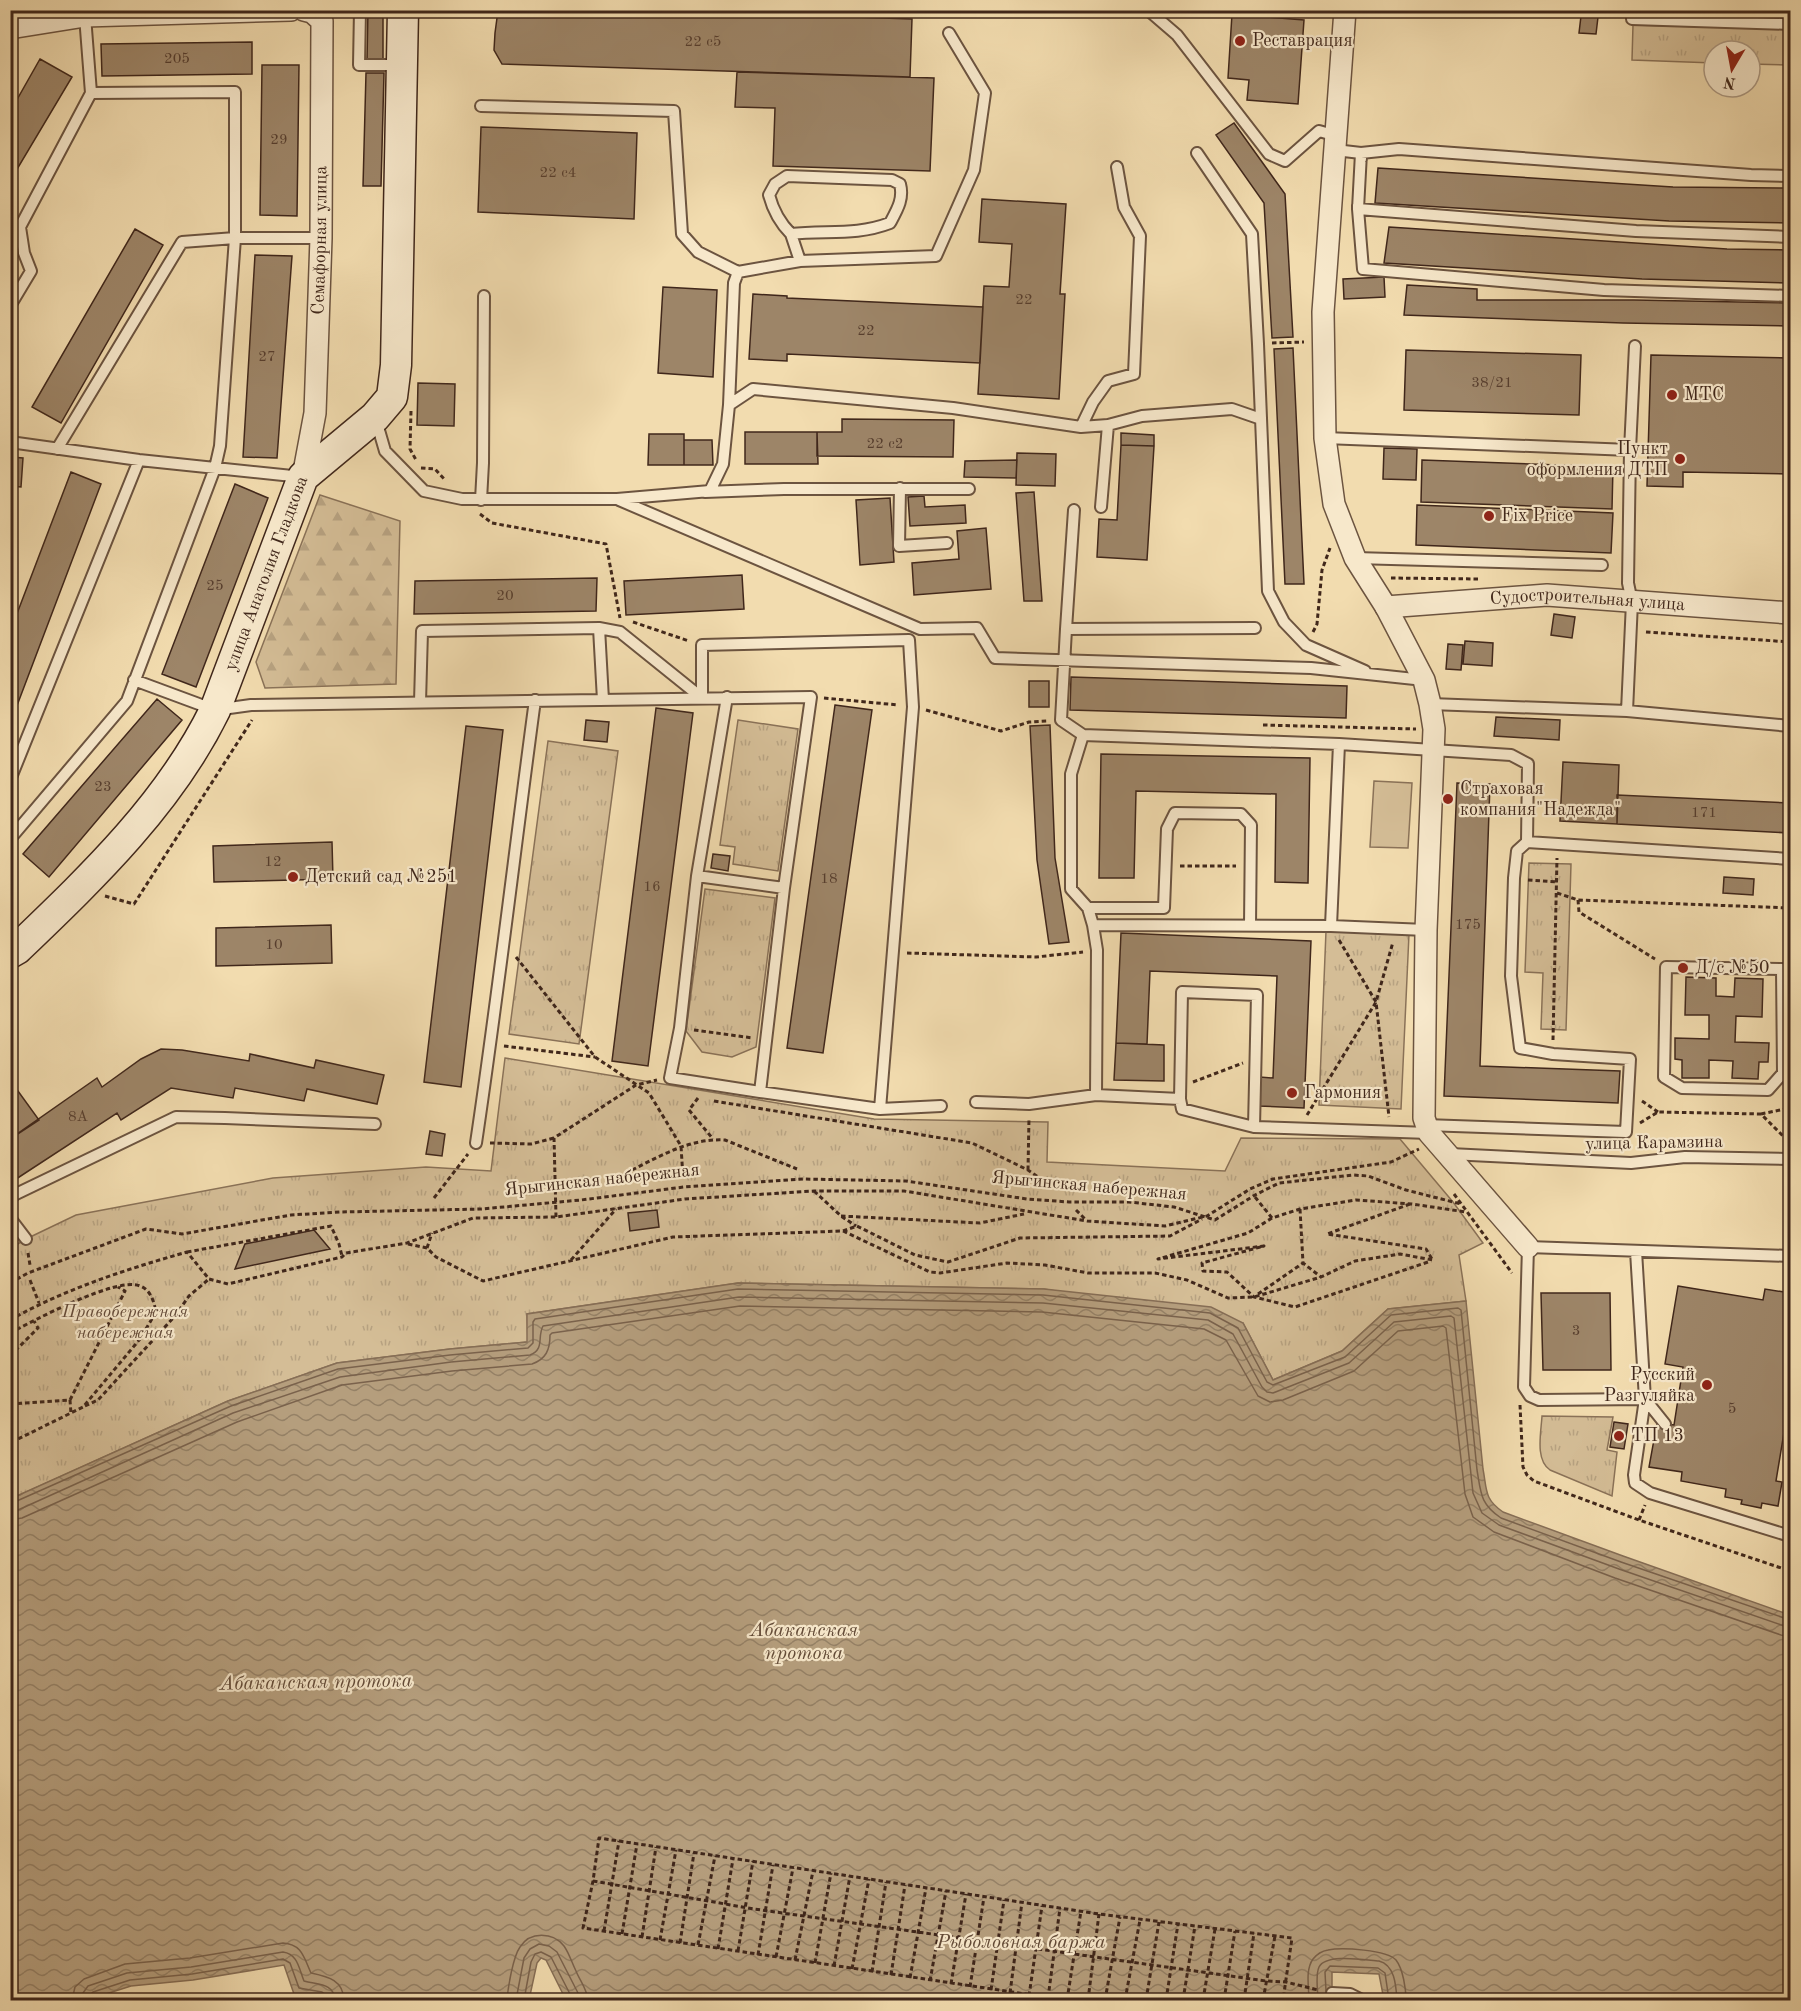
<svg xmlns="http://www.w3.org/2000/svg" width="1801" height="2011" font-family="'Old Standard TT',serif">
	<defs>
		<pattern id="forest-firs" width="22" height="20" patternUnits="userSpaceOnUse" patternTransform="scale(1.5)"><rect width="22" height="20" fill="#d4bd96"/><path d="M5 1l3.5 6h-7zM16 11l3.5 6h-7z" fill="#b7a281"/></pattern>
		<pattern id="park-tufts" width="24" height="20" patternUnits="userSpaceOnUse" patternTransform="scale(1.5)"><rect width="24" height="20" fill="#d4bd96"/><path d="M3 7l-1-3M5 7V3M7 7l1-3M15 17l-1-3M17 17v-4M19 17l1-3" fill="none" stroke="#b7a281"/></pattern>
		<pattern id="water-waves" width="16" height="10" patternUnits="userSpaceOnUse" patternTransform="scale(1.5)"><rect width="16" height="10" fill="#b59e7d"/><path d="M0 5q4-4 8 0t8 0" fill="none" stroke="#958166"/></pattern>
	</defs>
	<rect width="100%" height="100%" fill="#f2dcaf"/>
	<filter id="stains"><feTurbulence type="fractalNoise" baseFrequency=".00333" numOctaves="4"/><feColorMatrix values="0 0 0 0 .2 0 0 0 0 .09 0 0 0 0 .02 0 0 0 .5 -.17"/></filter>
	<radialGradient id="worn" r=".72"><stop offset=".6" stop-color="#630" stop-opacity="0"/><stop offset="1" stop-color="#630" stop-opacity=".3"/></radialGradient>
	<path fill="#d4bd96" stroke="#8a7258" stroke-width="1.5" d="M1374,781L1412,783L1408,848L1370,847Z"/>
	<path fill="url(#forest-firs)" stroke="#8a7258" stroke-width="1.5" d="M320,495L400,521L396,684L265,688L256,662Z"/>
	<path fill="url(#park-tufts)" stroke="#8a7258" stroke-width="1.5" d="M1633,25L1790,29V65L1750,64V51H1714V63L1632,60Z
		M738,720L798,729L778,871L733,864L735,847L720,845Z
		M548,741L618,751L579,1044L509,1034Z
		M1529,863L1571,864L1566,1030L1541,1029L1543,973L1525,972Z
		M705,889L775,898L756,1047L732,1057L702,1052L686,1031Z
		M1326,931L1409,934L1401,1109L1319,1105Z
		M505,1058L874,1119L1048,1122L1047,1162L1225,1171L1241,1138L1400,1139L1453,1202L1483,1243L1459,1255L1466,1301L1388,1309L1342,1351L1273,1380L1243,1323L1044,1289L738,1283L527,1314L528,1342L450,1349L337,1363L228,1401L11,1499V1248L26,1239L76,1215L273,1178L426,1167L491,1171Z
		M1542,1416L1613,1417L1607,1450L1617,1452L1612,1496L1550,1470C1535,1460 1541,1433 1542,1416Z"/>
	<path fill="url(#water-waves)" stroke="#866e56" stroke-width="1.5" d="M738,1283L1044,1289L1211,1307L1243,1323L1273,1380L1342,1351L1388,1309L1466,1301L1483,1469C1487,1490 1484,1499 1503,1512L1623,1556L1790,1615V2000H1384L1379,1974L1332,1972V2000H566L546,1960L541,1958L537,1963L529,2000H344L294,1994L284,1965L193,1980L131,1986L87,2000H11L10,1499L228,1401L337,1363L450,1349L527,1342V1314Z"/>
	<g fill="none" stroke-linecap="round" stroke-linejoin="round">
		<path stroke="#7a624c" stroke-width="1.5" d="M10,1504L231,1406L338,1369L450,1355L528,1348L533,1343V1322L535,1319L738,1289L1043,1295L1210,1313L1238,1328L1267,1382L1273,1385L1345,1357L1391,1315L1458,1308L1461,1310L1477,1470C1481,1493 1480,1504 1501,1518L1621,1562L1790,1620
			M10,1511L18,1510L233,1413L340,1377L451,1362L530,1355C545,1349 537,1337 543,1326L739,1297L1043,1303L1208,1320L1233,1334L1262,1387L1267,1392L1273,1393L1349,1363L1394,1322L1451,1316L1454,1318L1473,1493L1482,1513L1499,1525L1619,1569L1790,1628
			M10,1520L22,1518L237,1422L342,1385L452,1371L532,1364C546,1359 550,1350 550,1335L552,1333L740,1306L1042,1312L1204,1329L1226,1340L1258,1396L1270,1402L1283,1400L1354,1371L1398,1331L1443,1326L1446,1328L1465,1494L1473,1517L1494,1532L1615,1578L1781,1635L1790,1637
			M1326,1991L1325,1972L1330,1966L1378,1968L1385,1973L1389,2000
			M72,2000L75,1987L84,1979L125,1964L190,1958L283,1943C302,1944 304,1958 311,1973C329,1977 343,1980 344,2000
			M81,2000L83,1993L88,1986L127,1973L191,1967L283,1952C298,1954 299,1969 304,1981C318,1985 334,1983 335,2000
			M89,2000V1996L93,1992L130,1980L192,1974L283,1959L290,1963L299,1988L322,1992L326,1995L327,2000
			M507,2000C508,1987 513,1957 520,1947C530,1931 553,1932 564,1946C569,1953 572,1963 576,1971C580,1981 587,1989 588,2000
			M516,2000L524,1958L530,1949L539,1944L549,1946L557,1952L578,1993L579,2000
			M524,2000L531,1962L535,1954L541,1952L551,1957L571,1996V2000
			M1309,2000C1309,1988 1305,1970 1313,1959C1317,1954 1322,1951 1328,1950C1342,1947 1387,1950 1396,1960C1403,1969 1406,1989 1406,2000
			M1318,2000C1318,1991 1315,1976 1319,1967C1326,1953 1365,1960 1379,1961C1395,1965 1396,1986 1397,2000"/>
	</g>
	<path fill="#9d8568" stroke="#40271b" stroke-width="1.5" d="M368,10H383V61L367,60Z
		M504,10H646L912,19L910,77L502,64L494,50L495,33L497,18Z
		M1790,10V14L1642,11V10Z
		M1232,14L1304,20L1298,104L1247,100L1249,80L1228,78Z
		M1581,16L1598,17L1596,34L1579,33Z
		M252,42V74L102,76L101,44Z
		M40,59L72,77L10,181V112Z
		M262,65H299L297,216L260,215Z
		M737,72L934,78L930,171L773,166L775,108L735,107Z
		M366,73H384L381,186H363Z
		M1234,123L1285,194L1293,337L1272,338L1264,203L1216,135Z
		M481,127L637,133L634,219L478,212Z
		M1378,168L1673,187L1790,188V223L1669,221L1375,203Z
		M982,199L1066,204L1060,294H1065L1059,399L978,394L984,286L1009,287L1012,244L979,242Z
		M1389,227L1727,249L1790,250V283L1642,279L1384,263Z
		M135,229L163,245L61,423L32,407Z
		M255,255L292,256L277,458L243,457Z
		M1384,277L1385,297L1344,299L1343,279Z
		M1407,285L1477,289V300H1634L1790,303V326L1623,323L1404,315Z
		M663,287L717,290L713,377L658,373Z
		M753,294L787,296V298L983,307L980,363L787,354V361L749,359Z
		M1293,348L1304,584H1285L1274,349Z
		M1406,350L1581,355L1579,415L1404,410Z
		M1651,355L1790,358V474L1683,472V487L1647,486Z
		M418,383L455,384L454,426L417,425Z
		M842,419L954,420L953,457L817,456V432H842Z
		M745,432H817L818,464H745Z
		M1121,433L1154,435V446L1121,445Z
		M649,434H684V465H648Z
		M684,440H712L713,465H684Z
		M1121,445L1154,446L1147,560L1097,557L1099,519L1117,520Z
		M1384,448L1417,449L1416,480L1383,479Z
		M1017,453L1056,454L1055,486L1016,485Z
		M10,457L23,458L21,487L10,486Z
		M1017,460L1016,478L964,477L965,461Z
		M1422,460L1613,467L1612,509L1421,502Z
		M71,472L101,484L10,724V632Z
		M235,484L268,498L196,687L162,674Z
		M1034,492L1042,601H1024L1016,493Z
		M924,496L925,507L965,505L966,523L910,526L908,497Z
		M890,498L894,562L860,565L856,500Z
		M1417,505L1613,513L1611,553L1416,545Z
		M986,528L991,589L914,595L912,563L959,559L957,531Z
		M742,575L744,609L626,615L624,581Z
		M597,578L596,611L414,614L415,581Z
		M1554,614L1575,617L1572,638L1551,635Z
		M1465,641L1493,643L1492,666L1463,664Z
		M1448,644L1463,645L1461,670L1446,669Z
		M1071,677L1347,686L1346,718L1070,710Z
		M1029,681H1049V707H1029Z
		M157,699L182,720L49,877L23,854Z
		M835,705L872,710L823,1053L787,1048Z
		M656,708L693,713L648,1066L612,1061Z
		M1496,717L1560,720L1559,740L1494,736Z
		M586,720L609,722L607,742L584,740Z
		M1050,725L1055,858L1069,942L1049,944L1037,860L1030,726Z
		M466,726L503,730L461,1087L424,1082Z
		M1101,754L1310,758L1308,883L1275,882L1276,794L1136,791L1134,878H1099Z
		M1563,762L1619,765L1617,824L1560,821Z
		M1457,783L1490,784L1480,1066L1620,1071L1618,1103L1444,1096Z
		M1617,795L1790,803V833L1617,824Z
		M332,842L333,879L214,882L213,846Z
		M713,854L730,856L728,871L711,868Z
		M1724,877L1754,879L1753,895L1723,893Z
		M331,925L332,963L216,966V928Z
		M1121,933L1311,941L1304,1108L1259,1106L1260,1077L1273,1078L1277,976L1150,971L1147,1044L1116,1043Z
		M1686,977L1716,978V996L1734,997L1735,978L1763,979L1762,1017L1736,1016L1735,1042L1769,1043L1768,1062H1759L1758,1079L1732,1078L1733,1061L1709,1060V1078H1682V1060L1675,1059V1038L1709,1039V1015H1685Z
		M1116,1043L1164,1045V1081L1114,1080Z
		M161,1049L182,1050L249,1061L250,1054L314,1068L316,1060L384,1075L377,1104L307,1089L304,1101L235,1088L233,1098L171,1088L121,1120L117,1113L10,1183V1139L97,1078L102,1087L141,1059Z
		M10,1080L39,1120L10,1139Z
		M430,1131L445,1134L442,1156L426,1154Z
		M657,1210L659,1227L630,1231L628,1213Z
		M314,1230L330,1249L235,1269L245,1244Z
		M1678,1286L1763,1300L1765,1289L1790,1293V1396L1776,1481L1782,1482L1778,1506L1762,1503L1761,1508L1741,1504L1742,1500L1725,1497L1726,1489L1681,1481L1682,1472L1649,1467L1657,1423L1674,1425L1683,1367L1665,1364Z
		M1541,1293H1610L1611,1370H1543Z
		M1614,1422L1628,1424L1624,1449L1610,1447Z"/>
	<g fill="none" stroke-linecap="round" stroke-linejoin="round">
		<defs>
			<path id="lane" d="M360,10L359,65H399
				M1148,10L1177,35L1269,154L1285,161L1319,131L1337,136
				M1632,10V19L1790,24
				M481,106L674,111L682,234L698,252L738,272
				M1335,150L1361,153V159
				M1197,153L1252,234L1258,344L1268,591L1284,622L1306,645L1365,671
				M1790,176L1751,175L1399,149L1361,153L1358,209L1363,269L1604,290L1790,296
				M1358,205V209L1636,231L1790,237
				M791,234C780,223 773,210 769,195L775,184L787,176L892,180L900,184C904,199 897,210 890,223C856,236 826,230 791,234L800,261
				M10,306L31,271L24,253L20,227L91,93
				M729,405L753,389L953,408L1081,427L1108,425
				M376,420L385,451L424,491L462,499H617L710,491L723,464L729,405L734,283L738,272L800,261L936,256L974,170L985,93L949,33
				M1081,427L1093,402L1108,381L1134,374L1140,236L1124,207L1117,167
				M1325,438L1630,450L1628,583L1632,602L1627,711
				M10,442L139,460L302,477
				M57,449L182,242L235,238H321
				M1630,450L1635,346
				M900,488L899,546L947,543
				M705,492L784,489H969
				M481,500L483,463L484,296
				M619,500L920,629L977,628L995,658L1311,668L1424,680
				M1101,507L1108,425L1142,416L1232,409L1261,419
				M1355,558L1602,565
				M599,628L620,632L702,698
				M1066,629L1074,510
				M134,680L215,710L251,705L811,697L784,888L760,1092L670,1078L680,1028L697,876L727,697
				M702,698V645L909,640L913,707L880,1109
				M420,702L422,631L599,628L603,700
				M1430,704L1627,711L1790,726
				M1083,735L1061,720L1066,629L1255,628
				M1339,744L1511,755L1528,764L1527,842L1517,851L1514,878L1511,976L1520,1048L1553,1054L1630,1059L1626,1132L1425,1125
				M10,780L139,460
				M10,839L127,701L215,468L220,446L235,238V92L91,93L85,16
				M1527,842L1790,859
				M697,876L784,888
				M1088,908H1164L1167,829L1175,813L1241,814L1251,825L1250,925
				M1093,925L1088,908L1071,889V774L1083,735L1339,744L1331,926
				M1426,930L1331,926L1093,925L1097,950L1096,1095L1180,1099L1182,992L1257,995L1254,1127L1429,1133
				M1782,969L1783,1073L1768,1090L1682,1088L1664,1077L1666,967L1782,969L1790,971
				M760,1092L880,1109L941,1106
				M1180,1099L1182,1109L1254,1127
				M976,1102L1029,1104L1096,1095
				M476,1143C498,996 515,848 535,700
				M1450,1154L1631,1163L1685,1157L1790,1159
				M10,1198L16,1194L176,1117L225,1118L375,1124
				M10,1218L26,1239
				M1636,1251L1645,1399L1634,1475L1635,1483L1650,1493L1790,1536
				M1665,1424L1645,1399L1539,1400L1530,1396L1524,1387L1528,1247L1790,1256
				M1332,1993L1350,1994L1362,2000"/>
			<g id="street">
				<path d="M1345,10L1323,312L1325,438L1334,504L1355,558L1386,607L1424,680L1430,704L1434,729L1426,930L1424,1118L1429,1133L1528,1247"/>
				<path d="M10,28L85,16L291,10"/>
				<path id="s1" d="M303,477L315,413L321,238L322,21L312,12L304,10"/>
				<path id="s2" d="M1386,607L1547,595L1790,613"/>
			</g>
			<g id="secondary">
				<path id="s3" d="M10,953L17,949C92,877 169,804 215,710L303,477L375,417L392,397L396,365L403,10"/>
			</g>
		</defs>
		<use href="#lane" stroke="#6c5440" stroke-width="14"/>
		<use href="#street" stroke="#6c5440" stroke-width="24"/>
		<use href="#secondary" stroke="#40271b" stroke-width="33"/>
		<path stroke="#40271b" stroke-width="3" stroke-dasharray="4.5 3" stroke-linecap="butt" d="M1272,343L1304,342
			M411,411L410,449L416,460
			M421,468L435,469L445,480
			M480,514L492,523L606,544L620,618
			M1391,578L1480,579
			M633,622L689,641
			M1313,632L1317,624L1322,570L1330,548
			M1646,632L1790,642
			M824,698L898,705
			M926,710L1001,731L1029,722L1047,721
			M1263,725L1416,729
			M1180,866H1236
			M1528,880L1557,882
			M1557,893L1578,900L1790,908
			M105,896L134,904L252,720
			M1578,900L1579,912L1655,959
			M1339,940L1376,1002L1389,1117
			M907,953L1036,957L1083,952
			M516,957L595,1057L649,1093L681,1146L683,1178
			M694,1030L753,1038
			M1553,1040L1557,858
			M504,1046L595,1057
			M1193,1082L1243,1063
			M698,1098L689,1110L713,1139
			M714,1101L972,1143L1028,1170L1044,1181
			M1642,1101L1658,1112
			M1761,1114L1790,1108
			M1307,1115L1376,1002L1393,942
			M1640,1123L1658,1112L1761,1114L1790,1143
			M490,1143L531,1144L554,1138
			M632,1170C662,1155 691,1138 725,1140L797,1169
			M1028,1170L1029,1118
			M814,1191L841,1216L856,1226
			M1454,1194L1512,1273
			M1255,1197L1272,1218L1300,1209L1356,1200L1412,1204L1466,1212
			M434,1198L468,1154
			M1410,1204L1327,1234L1426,1249L1432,1259
			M1300,1209L1303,1263L1321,1277
			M1076,1210L1086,1220
			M841,1216L980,1223L1024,1214
			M556,1217L554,1138L636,1085L657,1080
			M1272,1218L1248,1233L1158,1259L1264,1246L1202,1263L1203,1271L1227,1272L1254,1297L1295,1307L1431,1261
			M843,1231L930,1272L940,1273L1007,1263L1045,1265L1088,1273H1155L1187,1280L1228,1298L1254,1297L1321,1277L1355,1261L1400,1254L1433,1260
			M408,1244L427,1248L436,1257L483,1281L673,1237L843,1231L857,1226L915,1255L948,1262L1020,1238L1170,1236L1202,1219
			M427,1248L432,1233
			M187,1252L331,1226L339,1244L342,1256
			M28,1253L30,1265
			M571,1260L616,1209
			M30,1280L39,1303
			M10,1283L28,1273L146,1229L182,1234L291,1215L341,1212L481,1209L581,1200L684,1187L803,1179L906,1181L1027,1199L1069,1202H1129L1174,1207L1215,1220L1255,1195L1279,1183L1353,1175L1368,1176L1406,1190L1461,1204
			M1258,1294L1303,1263
			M10,1320C65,1289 127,1269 187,1252L209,1279L228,1284L342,1257L346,1253L407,1243L473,1218L556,1217L685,1199L814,1191H904L1087,1221L1165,1226L1207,1216L1250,1189L1273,1179L1391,1162L1419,1149
			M10,1333C33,1321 117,1276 140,1286C151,1290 154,1302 156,1312L140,1339L83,1407L10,1443
			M10,1356L38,1328L34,1321
			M70,1400L125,1291L118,1287
			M10,1404L70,1400L71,1414
			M1520,1405L1523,1467L1527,1475L1534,1481L1639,1520L1790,1571
			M85,1406L98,1400L175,1316L189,1296L209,1279
			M1639,1520L1645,1505
			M593,1881L754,1909L1266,1981L1286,1982L1318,1990
			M604,1931L619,1841
			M622,1934L637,1844
			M642,1937L656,1847
			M660,1940L676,1850
			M680,1943L694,1853
			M698,1945L715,1856
			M718,1949L733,1859
			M738,1951L753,1861
			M758,1955L773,1865
			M776,1957L793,1868
			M795,1960L813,1871
			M815,1963L831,1873
			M834,1966L850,1876
			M852,1969L869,1879
			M872,1972L886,1882
			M891,1975L905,1885
			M910,1978L926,1888
			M930,1981L946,1891
			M951,1984L966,1894
			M970,1987L984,1897
			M991,1990L1004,1900
			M1010,1993L1022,1902
			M1029,1996L1042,1906
			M1048,1998L1060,1908
			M1066,2000L583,1928L593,1881L599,1838L1099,1914L1292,1938L1283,2000
			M1067,2000L1081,1911
			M1088,2000L1099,1914
			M1105,2000L1120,1917
			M1125,2000L1140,1920
			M1146,2000L1159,1922
			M1166,2000L1178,1924
			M1183,2000L1195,1926
			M1203,2000L1215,1929
			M1224,2000L1235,1931
			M1244,2000L1254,1933
			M1263,2000L1275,1936"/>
		<use href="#lane" stroke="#f7e8cb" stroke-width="10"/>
		<use href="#street" stroke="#f7e8cb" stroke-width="21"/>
		<use href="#secondary" stroke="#f7e8cb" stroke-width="30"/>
	</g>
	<g fill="#8f2418" stroke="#f7e8cb" stroke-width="2">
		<circle cx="1240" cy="41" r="6"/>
		<circle cx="1672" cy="395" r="6"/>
		<circle cx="1680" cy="459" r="6"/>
		<circle cx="1489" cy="516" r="6"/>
		<circle cx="1448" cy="799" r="6"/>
		<circle cx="293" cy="877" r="6"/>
		<circle cx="1683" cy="968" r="6"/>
		<circle cx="1292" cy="1093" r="6"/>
		<circle cx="1707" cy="1385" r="6"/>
		<circle cx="1619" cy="1436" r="6"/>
	</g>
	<g text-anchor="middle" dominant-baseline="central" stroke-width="4.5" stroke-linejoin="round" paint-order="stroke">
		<g font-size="15" fill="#573e2e">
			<text x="703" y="42">22 с5</text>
			<text x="177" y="59">205</text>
			<text x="279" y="140">29</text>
			<text x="558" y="173">22 с4</text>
			<text x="1024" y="300">22</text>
			<text x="866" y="331">22</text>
			<text x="267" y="357">27</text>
			<text x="1492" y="383">38/21</text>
			<text x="885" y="444">22 с2</text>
			<text x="215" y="586">25</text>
			<text x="505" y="596">20</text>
			<text x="103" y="787">23</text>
			<text x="1704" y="813">171</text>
			<text x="273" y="862">12</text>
			<text x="829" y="879">18</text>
			<text x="652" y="887">16</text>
			<text x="1468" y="925">175</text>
			<text x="274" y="945">10</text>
			<text x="78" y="1117">8А</text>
			<text x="1576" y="1331">3</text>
			<text x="1732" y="1409">5</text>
		</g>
		<g font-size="18" fill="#40271b" stroke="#f7e8cb" text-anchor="start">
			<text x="1252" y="41">Реставрация</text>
			<text x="1684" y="395">МТС</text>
			<text x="1668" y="449" text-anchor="end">Пункт<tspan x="1668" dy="21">оформления ДТП</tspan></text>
			<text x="1501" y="516">Fix Price</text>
			<text x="1460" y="789">Страховая<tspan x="1460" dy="21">компания"Надежда"</tspan></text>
			<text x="305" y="877">Детский сад №251</text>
			<text x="1695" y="968">Д/с №50</text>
			<text x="1304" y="1093">Гармония</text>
			<text x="1695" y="1375" text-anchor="end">Русский<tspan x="1695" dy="21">Разгуляйка</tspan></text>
			<text x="1631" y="1436">ТП 13</text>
		</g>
		<g font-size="18" fill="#40271b" stroke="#f7e8cb">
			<text stroke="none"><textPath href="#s1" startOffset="238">Семафорная улица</textPath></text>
			<text stroke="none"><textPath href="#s3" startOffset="466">улица Анатолия Гладкова</textPath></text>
			<text stroke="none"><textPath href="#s2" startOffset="202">Судостроительная улица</textPath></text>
			<text transform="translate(1654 1143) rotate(-1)">улица Карамзина</text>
			<text transform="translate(602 1180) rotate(-6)">Ярыгинская набережная</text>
			<text transform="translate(1089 1186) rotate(5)">Ярыгинская набережная</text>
		</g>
		<g font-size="18" font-style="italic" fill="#654c3a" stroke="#f7e8cb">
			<text x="125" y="1312">Правобережная<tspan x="125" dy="21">набережная</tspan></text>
		</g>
		<g font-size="20" font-style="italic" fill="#634b38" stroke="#f7e8cb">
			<text x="804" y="1631">Абаканская<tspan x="804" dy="23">протока</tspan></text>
			<text transform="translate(316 1683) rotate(-1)">Абаканская протока</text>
			<text x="1021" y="1943">Рыболовная баржа</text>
		</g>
	</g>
	<rect width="1801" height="2011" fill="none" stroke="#f2dcaf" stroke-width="36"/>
	<rect x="12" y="12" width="1777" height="1987" fill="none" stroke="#40271b" stroke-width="3"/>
	<rect x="18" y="18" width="1765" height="1975" fill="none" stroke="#40271b" stroke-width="1.5"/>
	<g transform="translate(1732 69) rotate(190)"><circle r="28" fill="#f7e8cb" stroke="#ae9b85" stroke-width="1.5"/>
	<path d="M0-4.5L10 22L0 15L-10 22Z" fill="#8f2418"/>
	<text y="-9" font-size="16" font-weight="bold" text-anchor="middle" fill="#40271b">N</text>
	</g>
	<rect width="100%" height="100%" filter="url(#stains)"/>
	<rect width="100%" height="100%" fill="url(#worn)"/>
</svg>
